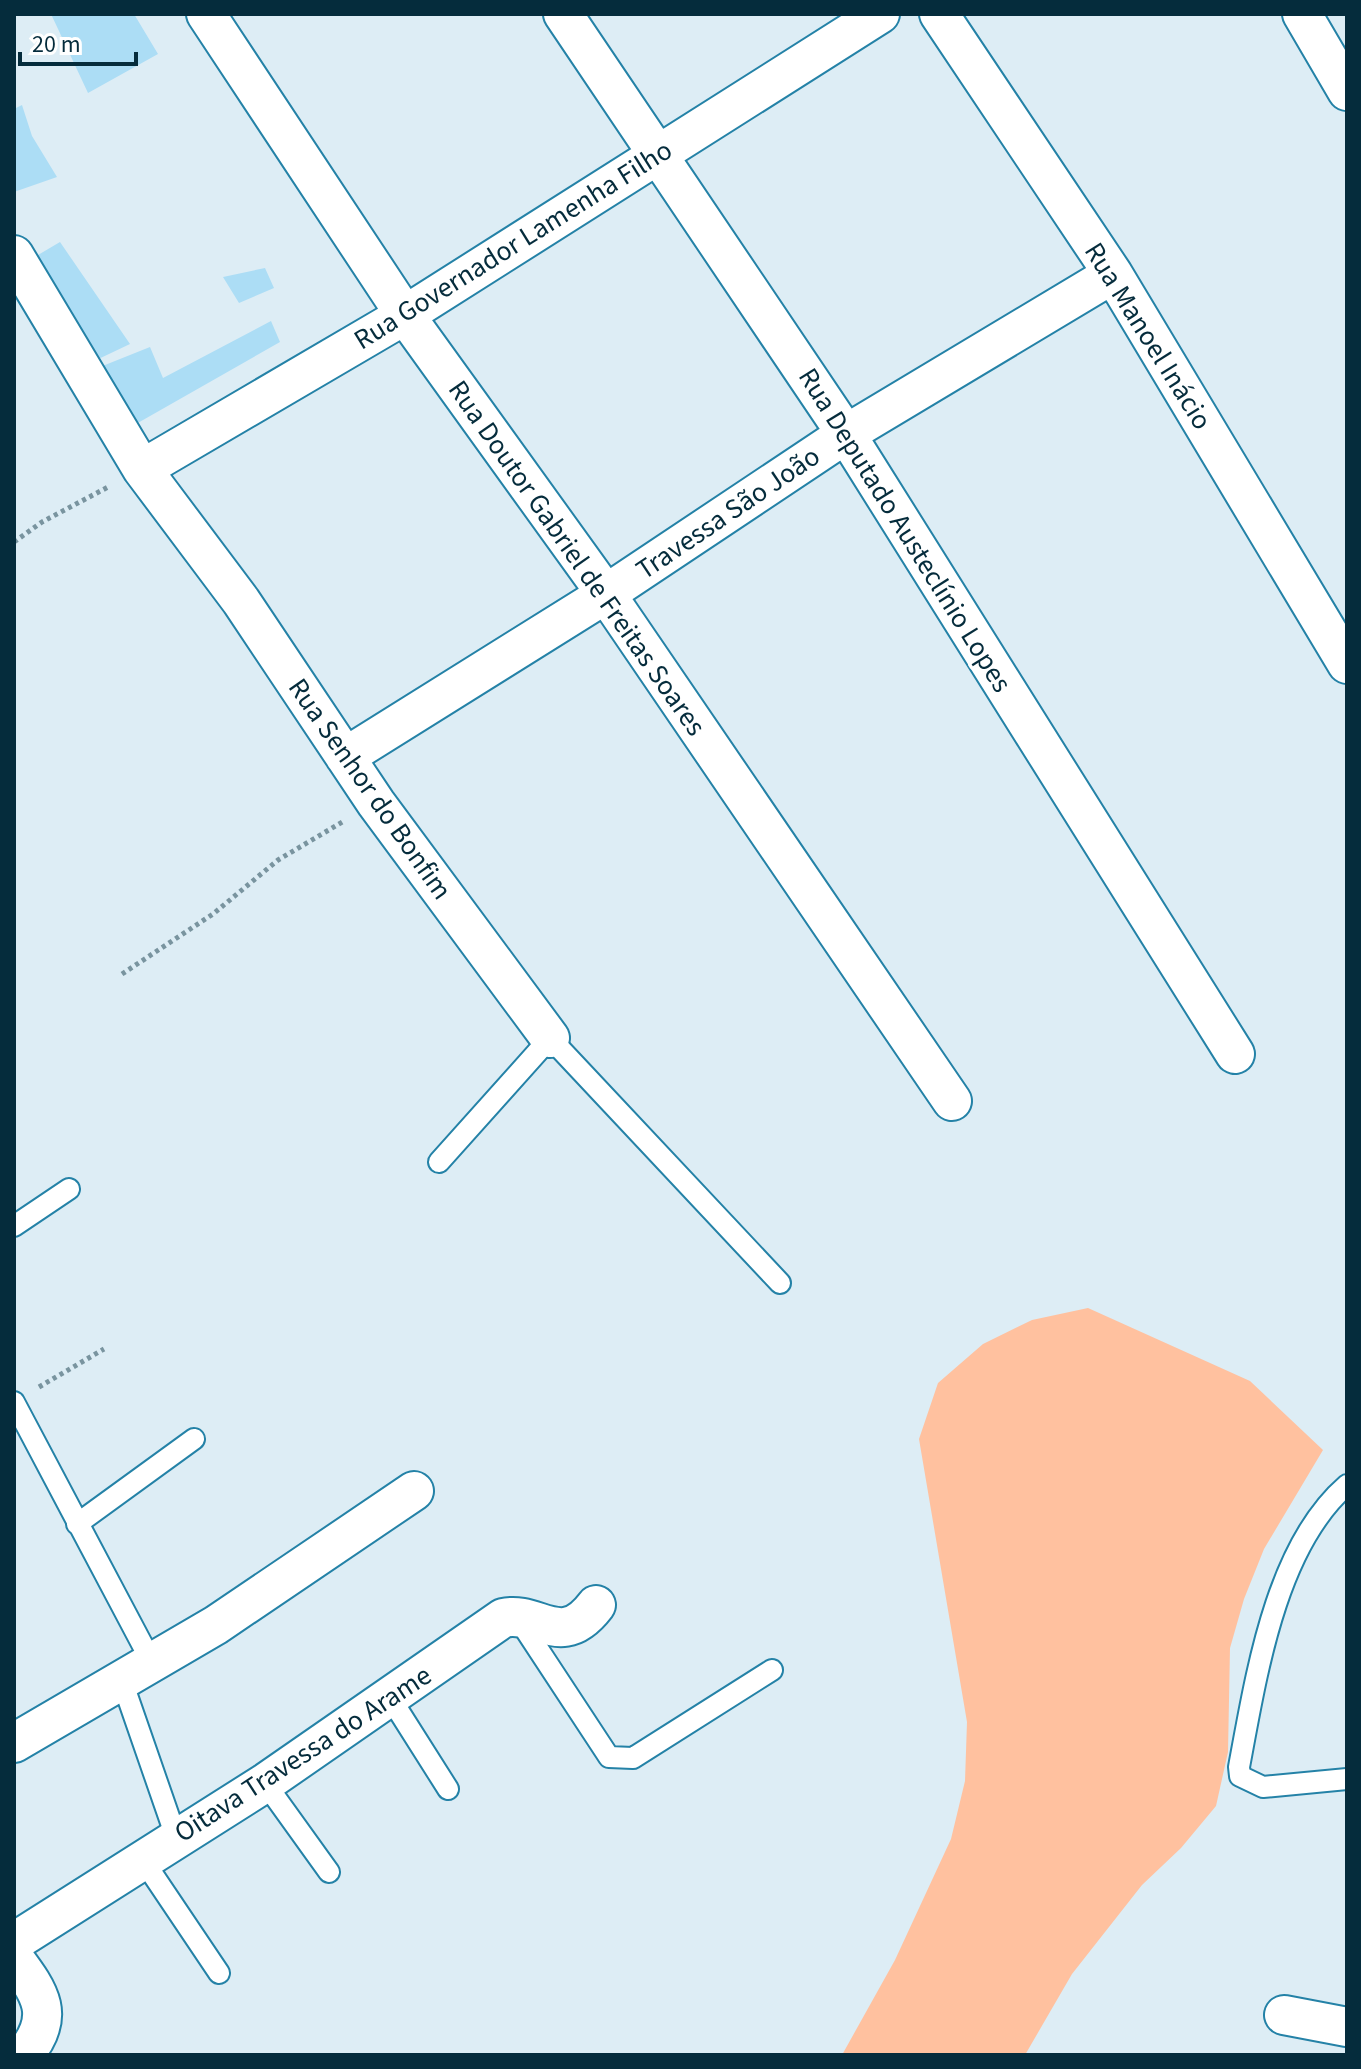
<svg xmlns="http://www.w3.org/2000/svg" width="1361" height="2069" font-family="'Source Sans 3',sans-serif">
	<rect width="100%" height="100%" fill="#ddedf5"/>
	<path fill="#ffc19f" d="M1088,1308L1250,1381L1323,1450L1264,1549L1244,1599L1230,1648L1228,1752L1216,1806L1181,1848L1142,1885L1072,1974L1025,2055H842L895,1960L951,1839L965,1781L967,1722L919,1439L938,1383L983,1344L1032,1320Z"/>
	<path fill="#acddf5" d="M51,14H134L158,54L88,93Z
		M22,105L32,136L57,177L14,192V109Z
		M60,242L130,344L90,363L38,255Z
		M265,268L274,288L239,303L223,277Z
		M271,321L280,342L136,424L95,369L150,347L163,378Z"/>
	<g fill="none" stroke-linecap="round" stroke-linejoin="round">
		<defs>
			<path id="lane" d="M439,1162L550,1038L780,1283
				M14,1226L69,1189
				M14,1402L151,1661
				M1347,1485C1275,1547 1256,1677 1239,1767L1240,1776L1263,1787L1347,1779
				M77,1524L194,1439
				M517,1617L609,1757L633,1758L772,1670
				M122,1681L176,1837
				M391,1699L448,1789
				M265,1783L329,1872
				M143,1860L219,1973"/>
			<path id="street" d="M206,14L405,315L606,594L952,1101
				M563,14L846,434L1235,1054
				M939,14L1113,274L1347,664
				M1302,14L1347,91
				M14,255L142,469L241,601L376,803L550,1038
				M142,469L405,315L880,14
				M345,757L606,594L846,434L1113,274
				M14,1743L216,1625L414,1491
				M14,1942L265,1783L503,1618C539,1610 561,1651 596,1605
				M14,1958C40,1993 57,2016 24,2055
				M1284,2015L1347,2027"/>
		</defs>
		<use href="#lane" stroke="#2482a7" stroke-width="24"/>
		<use href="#street" stroke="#2482a7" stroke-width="42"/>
		<path stroke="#79949f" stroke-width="5" stroke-dasharray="4 4" stroke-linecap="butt" d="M14,542L42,522L110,486
			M122,974L213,914L278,860L344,821
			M39,1387L104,1349"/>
		<use href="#lane" stroke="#fff" stroke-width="20"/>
		<use href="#street" stroke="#fff" stroke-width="38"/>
	</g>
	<g text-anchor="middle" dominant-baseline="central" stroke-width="7" stroke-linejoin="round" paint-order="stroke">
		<g font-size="28" fill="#052c3c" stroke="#fff">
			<text transform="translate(513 245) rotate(-32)">Rua Governador Lamenha Filho</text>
			<text transform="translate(1148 336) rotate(58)">Rua Manoel Inácio</text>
			<text transform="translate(728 513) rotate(-34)">Travessa São João</text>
			<text transform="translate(905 530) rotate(58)">Rua Deputado Austeclínio Lopes</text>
			<text transform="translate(577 558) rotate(55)">Rua Doutor Gabriel de Freitas Soares</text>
			<text transform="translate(370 789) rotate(55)">Rua Senhor do Bonfim</text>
			<text transform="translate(303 1754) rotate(-33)">Oitava Travessa do Arame</text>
		</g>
	</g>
	<rect width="1361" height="2069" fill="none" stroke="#052c3c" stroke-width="32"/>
	<path d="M20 52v12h116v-12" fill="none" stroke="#052c3c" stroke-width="4"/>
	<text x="32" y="52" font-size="24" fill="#052c3c" stroke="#ffffff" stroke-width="6" paint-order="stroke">20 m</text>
</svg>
